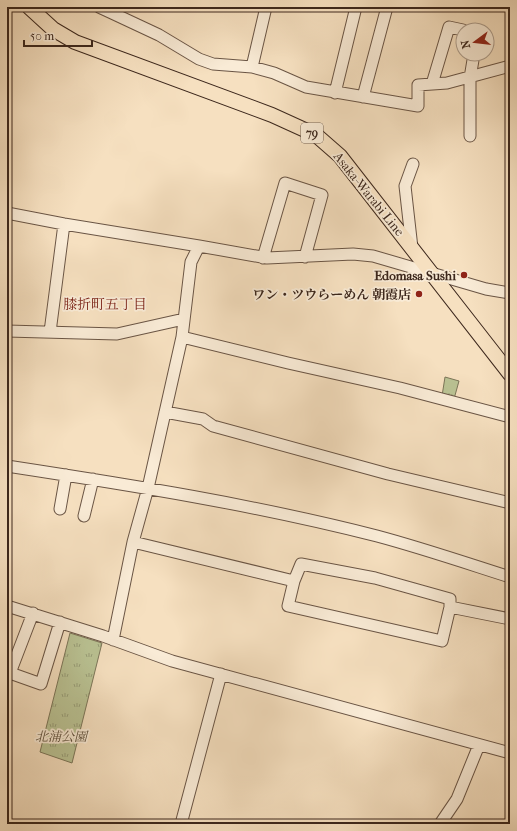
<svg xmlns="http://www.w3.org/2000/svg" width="517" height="831" font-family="'IM FELL French Canon','Noto Serif JP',serif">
	<defs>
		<pattern id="park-tufts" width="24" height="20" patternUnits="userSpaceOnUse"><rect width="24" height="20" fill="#bac394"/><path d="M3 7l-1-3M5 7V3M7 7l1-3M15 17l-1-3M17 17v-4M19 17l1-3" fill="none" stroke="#989e78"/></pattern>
	</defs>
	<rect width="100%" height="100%" fill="#f6e0c0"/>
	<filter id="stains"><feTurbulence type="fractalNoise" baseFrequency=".005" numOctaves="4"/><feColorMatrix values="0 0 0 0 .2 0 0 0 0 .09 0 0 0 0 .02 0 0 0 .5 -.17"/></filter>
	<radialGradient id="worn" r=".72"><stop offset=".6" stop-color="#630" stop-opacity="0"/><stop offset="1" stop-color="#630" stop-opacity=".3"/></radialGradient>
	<path fill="url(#park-tufts)" stroke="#7b7558" d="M445,377L459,381L454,399L442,396Z
		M70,633L102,643L72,763L40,752Z"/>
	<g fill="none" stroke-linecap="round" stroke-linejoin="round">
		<defs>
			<path id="minor" d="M99,7L112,13
				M115,7L112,13L159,35L199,59L213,64L252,67L274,73L306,87L418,106V85L447,83L510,66
				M252,67L266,7
				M432,84L449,27L463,30
				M335,93L356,7
				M363,97L387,7
				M470,136V78L474,54
				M7,213L64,224L199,246
				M412,248L405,186L413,164
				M263,258L285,183L322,195L305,257
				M7,331L117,334L184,319
				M50,332L64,224
				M182,337L288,363L400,388L510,417
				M165,412L203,419L213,426L388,474L510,503
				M7,466C131,485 256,505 377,536C422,548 466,563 510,577
				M60,509L66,475
				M84,516L93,479
				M133,542L294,581L301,564L375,578L450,599V607L510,619
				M294,581L288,606L442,641L450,607
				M7,606L103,636L172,661L510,753
				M33,613L10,673L41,684L60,622
				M113,640L133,542L148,488L182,337L191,262L199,246L267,258L353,254L373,256L486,289L510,293
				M181,824L221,674
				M440,824L457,799L479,745"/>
			<path id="major" d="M29,7L53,29L75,42L272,115L316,135L340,156L510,374"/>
		</defs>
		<use href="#minor" stroke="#6a5545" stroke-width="13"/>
		<use href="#major" stroke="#3c271c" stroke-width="16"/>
		<use href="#minor" stroke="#f9ebd6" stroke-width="11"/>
		<use href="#major" stroke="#f6e0c0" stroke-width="14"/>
	</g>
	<g fill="#8f2418" stroke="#f9ebd6" stroke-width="1.5">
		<circle cx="464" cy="275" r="4"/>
		<circle cx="419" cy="294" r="4"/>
	</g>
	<g text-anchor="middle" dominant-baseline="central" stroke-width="3.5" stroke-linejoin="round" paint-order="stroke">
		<rect fill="#f9ebd6" stroke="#756254" stroke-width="1" x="301" y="123" width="22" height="20" rx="3"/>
		<g font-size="12" font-weight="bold" fill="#3c271c">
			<text x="312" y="133">79</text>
		</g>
		<g font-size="13" fill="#3c271c" stroke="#f9ebd6">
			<text transform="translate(369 194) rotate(51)">Asaka-Warabi Line</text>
		</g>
		<g font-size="13" font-weight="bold" fill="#3c271c" stroke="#f9ebd6" text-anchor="end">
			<text x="456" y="275">Edomasa Sushi</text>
			<text x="411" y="294">ワン・ツウらーめん 朝霞店</text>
		</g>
		<g font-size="13" font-style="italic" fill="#5c4e3a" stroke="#f9ebd6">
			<text x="61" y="736">北浦公園</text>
		</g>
		<g font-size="14" fill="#7a1f14" stroke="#f9ebd6">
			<text x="105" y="304">膝折町五丁目</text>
		</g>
	</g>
	<rect width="517" height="831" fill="none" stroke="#f6e0c0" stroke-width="24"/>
	<rect x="8" y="8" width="501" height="815" fill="none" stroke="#3c271c" stroke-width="2"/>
	<rect x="12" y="12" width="493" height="807" fill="none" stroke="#3c271c"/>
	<g transform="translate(475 42) rotate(255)"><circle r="19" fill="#f9ebd6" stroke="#ad9d8c"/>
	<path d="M0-3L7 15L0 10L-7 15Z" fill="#8f2418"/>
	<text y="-6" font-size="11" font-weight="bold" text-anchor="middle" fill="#3c271c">N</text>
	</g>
	<path d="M24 40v6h68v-6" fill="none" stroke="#3c271c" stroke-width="2"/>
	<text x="30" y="40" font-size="12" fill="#3c271c" stroke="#f9ebd6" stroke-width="3" paint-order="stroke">50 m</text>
	<rect width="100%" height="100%" filter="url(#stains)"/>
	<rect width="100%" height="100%" fill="url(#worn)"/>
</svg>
